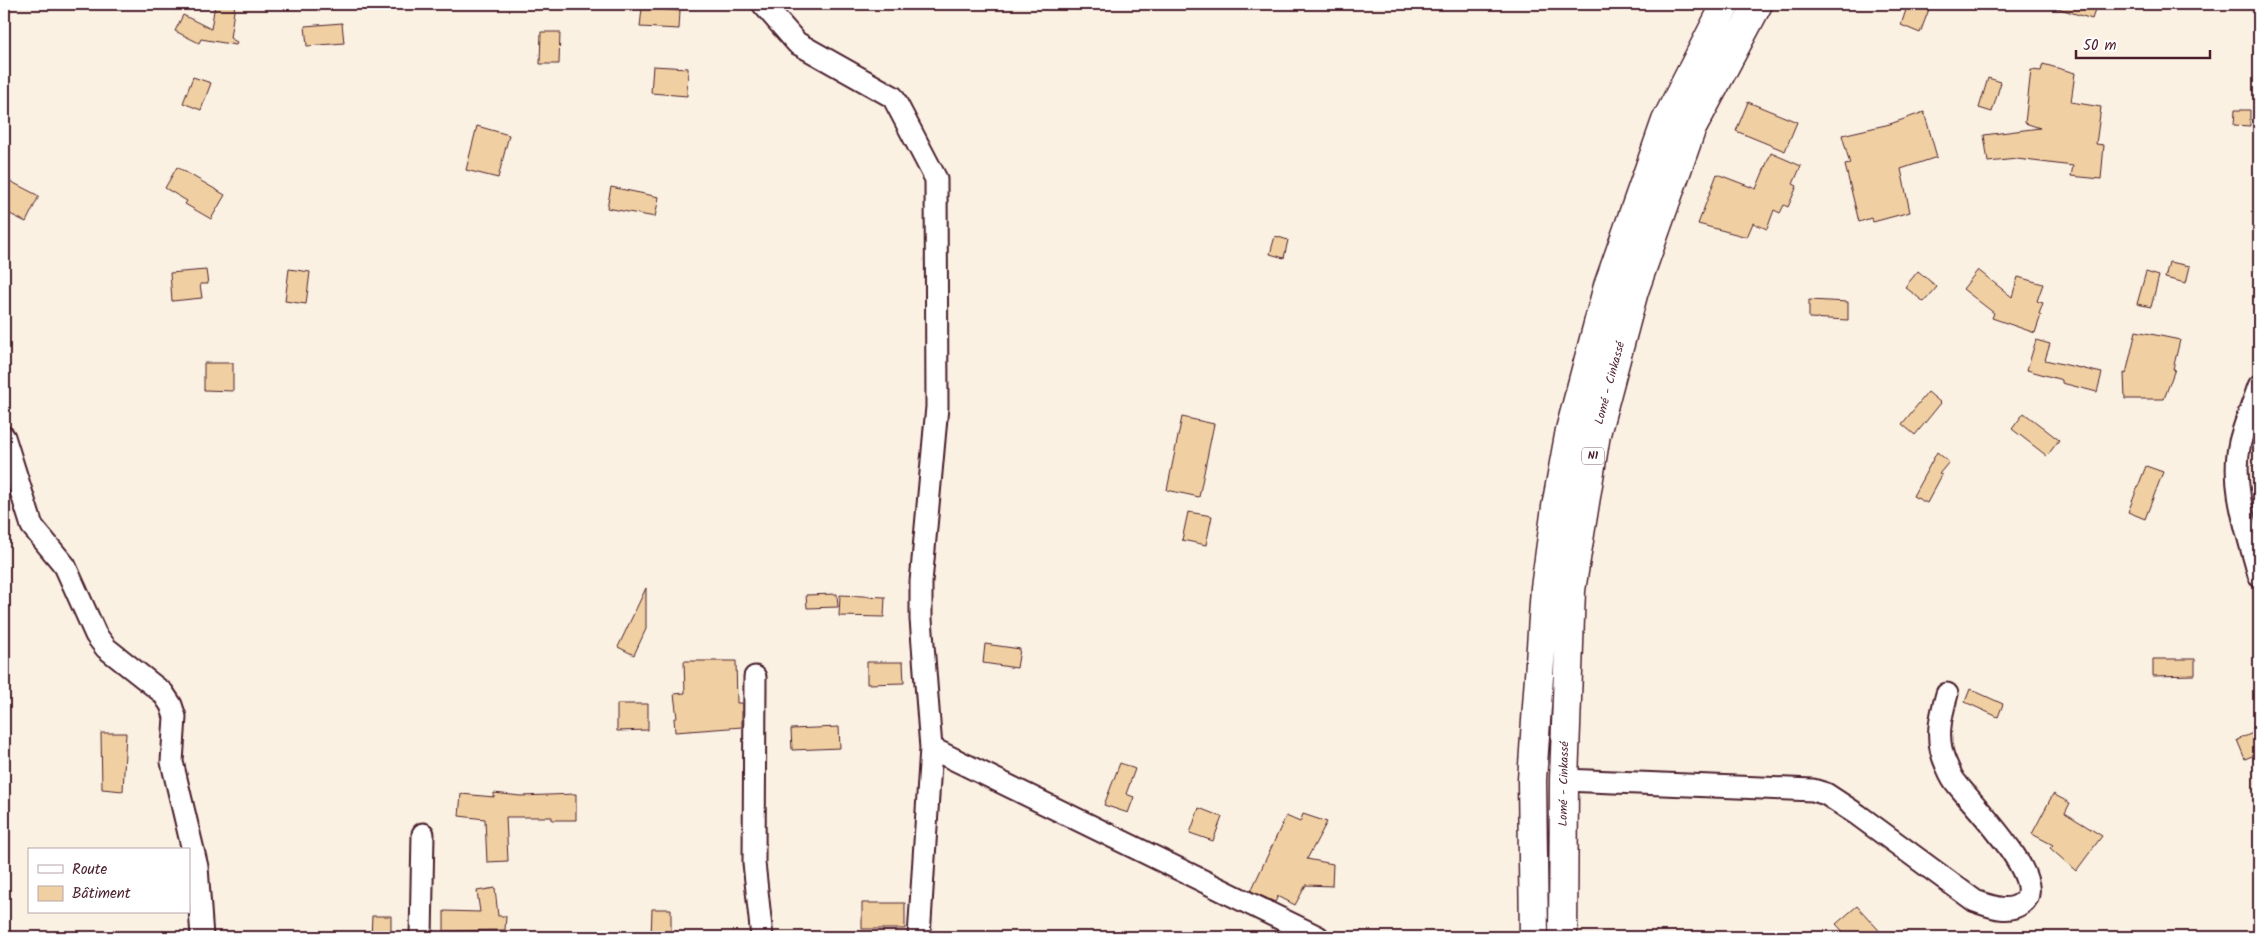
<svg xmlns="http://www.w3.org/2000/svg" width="2263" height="941" font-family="Kalam,sans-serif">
	<rect width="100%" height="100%" fill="#faf1e3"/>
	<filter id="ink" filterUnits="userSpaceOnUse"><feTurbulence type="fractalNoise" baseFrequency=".02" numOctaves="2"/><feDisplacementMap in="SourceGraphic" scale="10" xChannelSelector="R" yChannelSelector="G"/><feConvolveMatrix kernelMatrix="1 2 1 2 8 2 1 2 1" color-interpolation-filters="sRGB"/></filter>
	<g filter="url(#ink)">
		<path fill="#f0d0a2" stroke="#4a1f2b" d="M215,4H235L230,38L237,42L236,45L201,39L199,43L175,31L183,15L211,29Z
			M1908,4H1931L1920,33L1901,25Z
			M2054,4H2097L2092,19L2054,7Z
			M642,8L680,11L679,29L640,27Z
			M342,23L344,43L307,46L305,26Z
			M541,32H560L559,64H540Z
			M2043,64L2075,73L2071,102L2101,107L2096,144L2104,145L2101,179L2071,176L2073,166L2017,159L1988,162L1984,135L2040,128L2025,123L2031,70L2041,71Z
			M653,66L688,68L687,96L651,93Z
			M193,77L211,83L201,110L183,103Z
			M1988,78L2001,82L1992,112L1979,108Z
			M1748,102L1797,122L1785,151L1736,131Z
			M2235,110H2250V126L2234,125Z
			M1924,112L1937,157L1901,169L1910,212L1873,222L1871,218L1859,222L1845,165L1850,164L1842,135L1890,124Z
			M477,126L509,135L498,178L466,170Z
			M1771,153L1801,166L1793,184L1797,186L1788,207L1784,205L1780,213L1774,210L1767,229L1753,223L1747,237L1698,224L1717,174L1756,189Z
			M177,167L225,195L211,219L185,204L187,201L165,188Z
			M4,178L39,196L26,222L4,211Z
			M611,187L659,197L655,217L607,208Z
			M1275,236L1288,240L1284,258L1270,254Z
			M2169,262L2190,266L2186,283L2165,278Z
			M289,269L310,272L306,304L285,301Z
			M206,270L208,284H200L202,298L172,301L170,273Z
			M1978,270L2012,297L2018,277L2043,284L2037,301L2043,303L2039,314L2041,315L2035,333L1992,318L1994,313L1963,289Z
			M1918,271L1937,287L1924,302L1905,287Z
			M2146,272L2159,276L2151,307L2137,304Z
			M1809,300L1848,302V320L1809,318Z
			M2136,331L2180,340L2173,369H2175L2164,399H2125L2124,373L2126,374Z
			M2036,340L2050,344L2045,360L2102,373L2097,392L2062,383V380L2027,370Z
			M204,363H233V391L204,390Z
			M1928,392L1941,403L1915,435L1902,424Z
			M2024,413L2059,440L2047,456L2012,429Z
			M1182,417L1214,424L1199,497L1167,490Z
			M1937,452L1949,462L1939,474L1942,475L1927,503L1913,496Z
			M2146,466L2163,472L2145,519L2128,512Z
			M1188,512L1212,516L1206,545L1182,540Z
			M646,588V629L634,655L618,647Z
			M837,594L838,607L807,608L806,595Z
			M840,595L885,597L884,617L839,616Z
			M985,644L1020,649L1017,668L983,663Z
			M2153,659H2195V675L2153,676Z
			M684,661H736L737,703H742V727L675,732L674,718H677L674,694L685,693Z
			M867,662H903L904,683L867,684Z
			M1970,689L2003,704L1998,717L1965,702Z
			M617,704H648V730L617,731Z
			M839,727L840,748L792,750L791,729Z
			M2255,732L2259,742V753L2245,759L2237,740Z
			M101,733H126L123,791L102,789Z
			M1120,763L1135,769L1126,794L1134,797L1128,813L1104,805Z
			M494,793L520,796L576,794V820H552V817H506L508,861L487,862L485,819L459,816L461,794L494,797Z
			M2053,794L2070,803L2065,813L2102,836L2076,871L2050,848L2053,845L2032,834Z
			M1199,808L1222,817L1213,841L1190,833Z
			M1303,814L1327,822L1307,859L1333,864L1332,886L1306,885L1295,905L1278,896L1275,902L1251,891L1286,816L1300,822Z
			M495,888L498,916H506L505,930L444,931V911L480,912L477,891Z
			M862,903H905V929H862Z
			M1857,906L1885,937H1848L1836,924Z
			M652,909H671V937H651Z
			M372,916H391V937H371Z"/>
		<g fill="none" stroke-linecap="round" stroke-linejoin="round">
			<defs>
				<path id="street" d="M763,4L797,43L893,97L936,179L937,407L921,582V619L931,748L919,937
					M2259,386C2253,404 2245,423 2240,442C2230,486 2248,533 2259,575
					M4,437L32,526L65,566L96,635L106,648L163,693L171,705L175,717L172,762L197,867L202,937
					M755,677L754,863L762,937
					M931,748L1318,937
					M1564,780L1813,790L1826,794L1858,815L1975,901C1990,906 2008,914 2022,903C2051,882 1971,803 1957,784C1952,779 1949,771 1946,764C1935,740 1940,718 1947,694
					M421,937L423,834"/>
				<path id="highway" d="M1534,937L1532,780L1545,588L1556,507L1570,430L1608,286L1666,121L1726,4
					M1563,937L1564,780L1571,590L1596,434L1634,291L1691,130L1758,4"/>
			</defs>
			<use href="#street" stroke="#4a1f2b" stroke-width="25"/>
			<use href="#highway" stroke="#4a1f2b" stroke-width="31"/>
			<use href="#street" stroke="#fff" stroke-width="21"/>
			<use href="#highway" stroke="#fff" stroke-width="28"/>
		</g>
	</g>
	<g text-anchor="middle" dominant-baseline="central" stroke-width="4" stroke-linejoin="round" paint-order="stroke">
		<rect fill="#fff" stroke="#80626b" stroke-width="1" x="1582" y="447.5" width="22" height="17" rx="4"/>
		<g font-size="11" font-weight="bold" fill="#4a1f2b">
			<text x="1593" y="456">N1</text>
		</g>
		<g font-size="12" fill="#4a1f2b" stroke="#fff">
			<text transform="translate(1610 383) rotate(-75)">Lomé - Cinkassé</text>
			<text transform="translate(1564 784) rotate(-89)">Lomé - Cinkassé</text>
		</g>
	</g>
	<rect width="2263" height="941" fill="none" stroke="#fff" stroke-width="20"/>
	<rect x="10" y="10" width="2243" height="921" fill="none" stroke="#4a1f2b" stroke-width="2" filter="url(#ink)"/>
	<rect x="28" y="848" width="162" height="65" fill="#ffffff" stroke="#b7a5aa"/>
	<rect x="38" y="865" width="25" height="8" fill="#ffffff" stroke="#b7a5aa"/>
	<text x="72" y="874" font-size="15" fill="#4a1f2b">Route</text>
	<rect x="38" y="886" width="25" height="15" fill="#f0d0a2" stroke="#b7a5aa"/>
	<text x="72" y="898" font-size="15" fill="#4a1f2b">Bâtiment</text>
	<path d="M2076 50v8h134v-8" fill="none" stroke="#4a1f2b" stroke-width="2.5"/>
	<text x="2083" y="50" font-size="15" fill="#4a1f2b" stroke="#ffffff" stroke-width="4" paint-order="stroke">50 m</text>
</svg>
